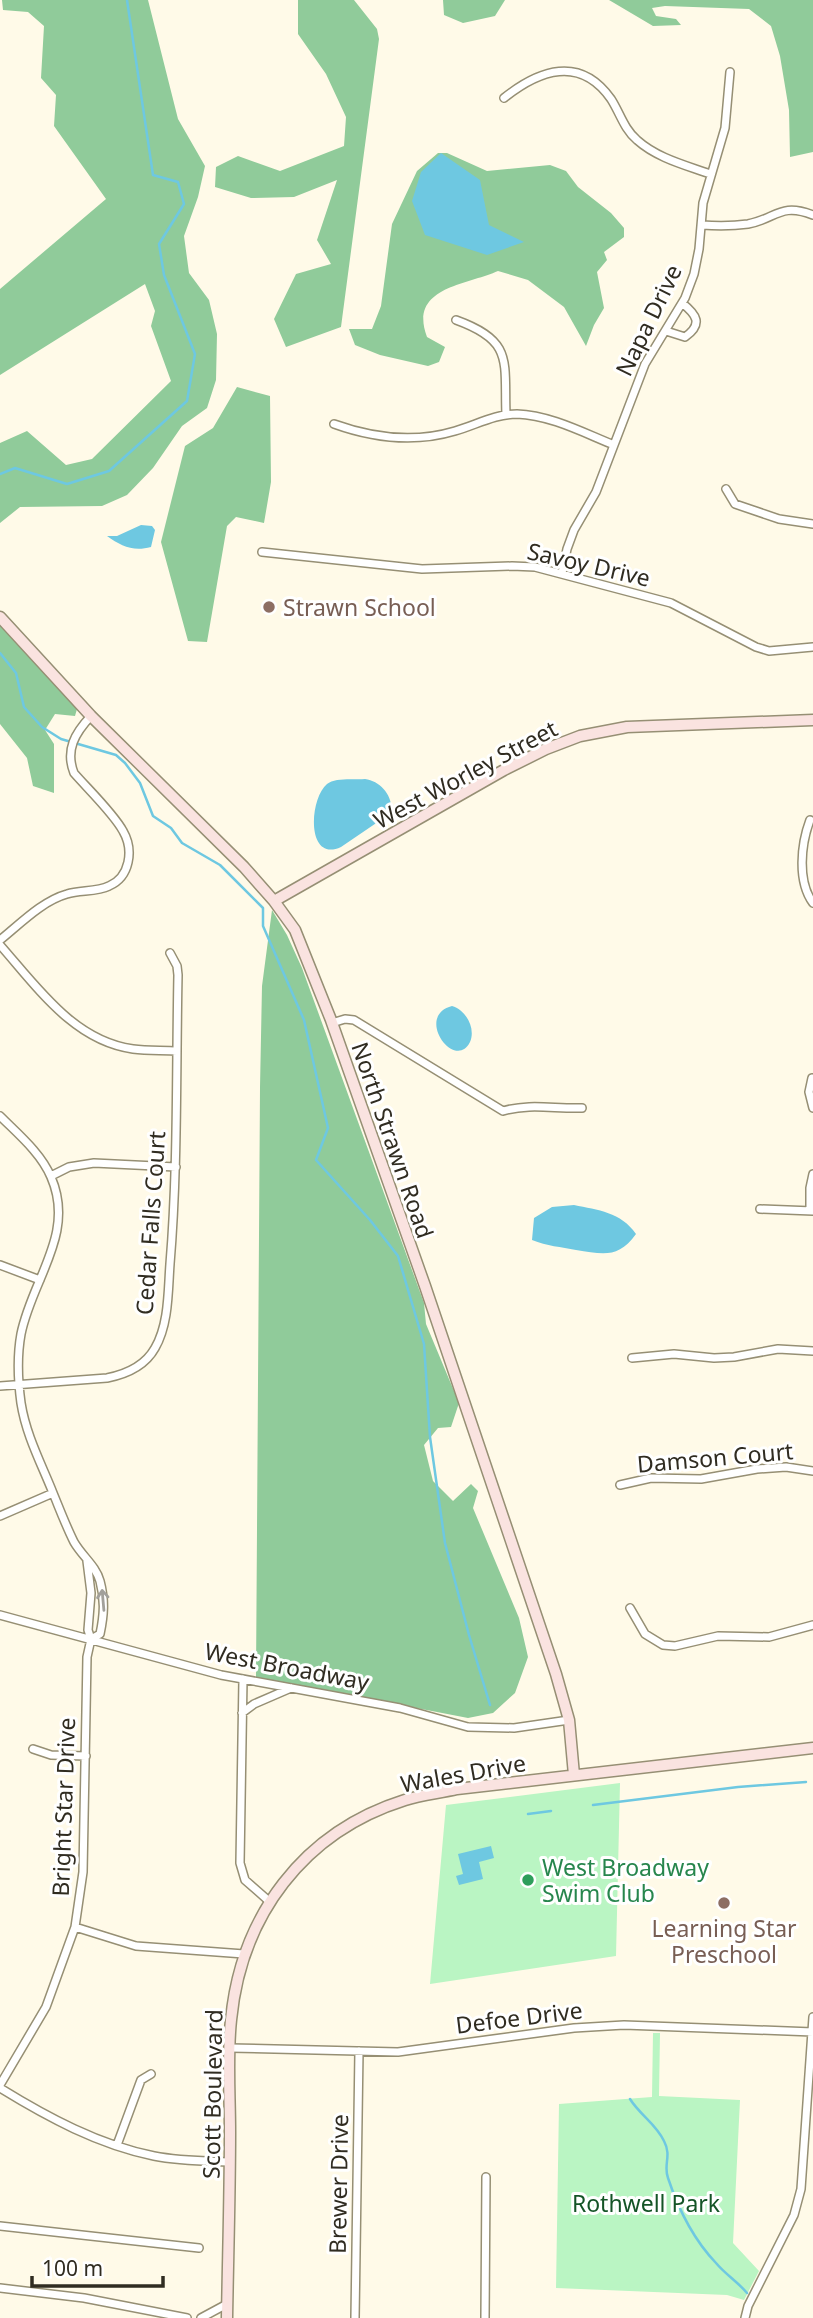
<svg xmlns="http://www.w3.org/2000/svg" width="813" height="2318" font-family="'Noto Sans',sans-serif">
	<rect width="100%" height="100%" fill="#fffae8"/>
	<path fill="#baf5c3" d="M620,1783L616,1956L430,1984L446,1805Z
		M653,2033H660L659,2096L740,2100L733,2243L759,2271L744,2300L727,2295L556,2288L559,2104L652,2097Z"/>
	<path fill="#90cb9a" d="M2,0H148L178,119L205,166L198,197L184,236L189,273L209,300L217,334L216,380L207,408L182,426L153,468L127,495L102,506L20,507L0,523V443L27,431L66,465L92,459L171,381L151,326L155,311L145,284L0,375V289L106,199L54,126L56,95L41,78L44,26L28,12L3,10Z
		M298,0H354L377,29L379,39L341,327L286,347L274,319L296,274L331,264L317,240L337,180L294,197L251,198L215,187L216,167L238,156L280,171L344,146L346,117L326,74L298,34Z
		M443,0H505L495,16L463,23L444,15Z
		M609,0H813V152L790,157L789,110L780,56L771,26L749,9L665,6L652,8L656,16L676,19L681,25L653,26Z
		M438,153H447L487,171L550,165L566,171L578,187L611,213L624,228V237L604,252L607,260L597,272L604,308L594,325L586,346L564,307L528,280L498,271C467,285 408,287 427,337L445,347L439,362L428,366L380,355L355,345L349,329H372L381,306L392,224L417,171Z
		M237,387L270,396L271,482L264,523L236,517L227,526L207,642L188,641L161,542L185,446L213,428Z
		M0,623L77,709L75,716L55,714L45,730L54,744V793L33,786L27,758L0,724Z
		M272,910L287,935L302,968L424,1303L426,1324L459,1403L451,1427L438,1428L424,1445L433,1481L453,1501L471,1484L478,1491L473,1508L519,1618L528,1657L515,1693L493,1713L468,1718L256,1677L260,1088L262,986Z"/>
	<path fill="#6ec8e1" d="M441,153L480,180L489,225L524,242L487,255L425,235L412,201L421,172Z
		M141,525L152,526L155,530L151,547C133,552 121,546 107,536H117Z
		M365,779C381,781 394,797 391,813L341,847C306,863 309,799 327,784C335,777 355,780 365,779Z
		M452,1006C466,1010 476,1028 470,1042C455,1072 414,1016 452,1006Z
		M574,1205C598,1210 621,1212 636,1234C618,1259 603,1254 576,1250C561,1247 547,1246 532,1240L534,1218L552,1207Z
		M491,1846L494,1858L479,1862L483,1879L459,1885L456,1876L463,1874L458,1854Z"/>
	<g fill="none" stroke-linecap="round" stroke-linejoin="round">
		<path stroke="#6ec8e1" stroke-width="2.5" d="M0,474L15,468L67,484L109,471L187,401L195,354L164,275L159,244L184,204L178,182L153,175L127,0
			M0,653L16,673L24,707L42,727L61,739L116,755L125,763L140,783L153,816L171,828L182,843L220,865L263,908V926L304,1020L328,1128L316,1160L370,1220L398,1256L424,1344L430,1437L445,1543L469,1635L490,1705
			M593,1805L738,1787L806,1782
			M528,1814L551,1811
			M630,2099C640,2115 656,2124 664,2141C672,2156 663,2165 668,2178C678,2208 694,2240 716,2263C725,2274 738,2282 747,2293"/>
		<defs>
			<path id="street" d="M504,98C539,70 580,55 611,99C620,113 624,129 637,140C657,158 685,165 710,174
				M702,225C717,226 733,226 748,224C776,219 780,202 813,215
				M456,320C514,341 504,361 506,415
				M666,331L685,337C703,324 697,315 682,303
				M334,424C373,438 415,443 455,431C476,425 495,414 517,414C550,415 584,433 614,445
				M726,489L735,504L779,519L813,524
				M262,552L422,569L512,566L535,567L671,603L756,647L769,651L813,647
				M562,573L567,549L574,530L596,492L645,364L685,298L694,274L699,249L703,203L725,128L730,72
				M810,820C801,844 797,881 813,903
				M0,940C20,924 42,901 67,894C80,890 97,892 109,886C130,877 134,850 123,831C114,814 88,789 74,773C65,750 75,733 91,716
				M0,945C37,987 74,1041 133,1049C148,1051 163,1050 177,1051
				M332,1023L345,1019L354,1020L503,1111C530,1103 554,1109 582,1108
				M812,1078L809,1092L813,1108
				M0,1116C18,1134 41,1153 51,1177C76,1234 32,1279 21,1334C17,1356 18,1381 21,1403C26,1435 41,1463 53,1493C60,1510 66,1526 74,1542C82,1556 96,1566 100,1581C105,1600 104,1615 100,1634L91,1639
				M51,1176L69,1167L94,1163L176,1167
				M760,1209L813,1211
				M810,1211V1188L813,1174
				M0,1265L40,1280
				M632,1358L674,1354L714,1358L734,1357L778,1349L813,1351
				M0,1386L107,1378C127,1374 145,1366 155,1348C169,1324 168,1291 170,1264C178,1168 176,1071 178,975L177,966L170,953
				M620,1485L651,1478L701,1479L757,1469L786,1467L813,1471
				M0,1516L53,1493
				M630,1608L645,1634L663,1645L675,1646L718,1636L769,1637L813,1625
				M0,1615L221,1675L400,1708L468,1727L514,1728L569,1720
				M243,1679L240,1863L245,1880L270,1902
				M242,1713L254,1704L291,1688
				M33,1749L51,1755L86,1756
				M75,1927L136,1946L244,1954
				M230,2048L398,2052L574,2028L624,2025L813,2032
				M0,2085L46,2007L75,1927L83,1872L87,1657L91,1639L88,1630L91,1593L87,1561
				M0,2088C47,2117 99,2145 154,2156C179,2161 205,2161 230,2162
				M117,2145L141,2080L151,2074
				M0,2226L199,2248
				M0,2288L84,2298L187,2318
				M201,2318L227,2304
				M355,2318L359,2051
				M485,2318L486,2177
				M745,2318L748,2306L794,2215L801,2189L813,2017"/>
			<path id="secondary" d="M0,617L91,716L244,867L274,901L295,930L331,1020L425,1286L556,1674L569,1720L574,1775
				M274,901L504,770L546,749L580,736L627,727L813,720
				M227,2318C228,2256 230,2194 230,2132C230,2095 227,2057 231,2020C241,1916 303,1832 405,1800C421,1795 440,1793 457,1789L813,1748"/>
		</defs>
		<use href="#street" stroke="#968f74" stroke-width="10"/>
		<use href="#secondary" stroke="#968f74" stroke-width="13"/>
		<use href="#street" stroke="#fff" stroke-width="7"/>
		<use href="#secondary" stroke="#fae3e0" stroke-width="10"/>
	</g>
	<defs><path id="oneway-shaft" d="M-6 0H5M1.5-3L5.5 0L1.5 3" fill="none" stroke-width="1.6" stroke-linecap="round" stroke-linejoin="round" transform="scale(1.75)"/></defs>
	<use stroke="#a2a09b" href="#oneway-shaft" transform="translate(103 1600) rotate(-95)"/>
	<g fill="#8d6e63" stroke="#fff" stroke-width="2.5">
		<circle cx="269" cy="607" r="7"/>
		<circle cx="724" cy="1903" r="7"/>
	</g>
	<circle fill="#2e9e5b" stroke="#fff" stroke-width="2.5" cx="528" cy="1880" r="7"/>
	<g text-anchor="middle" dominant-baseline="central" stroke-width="6" stroke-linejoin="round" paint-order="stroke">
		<g font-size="23" fill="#302c21" stroke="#fff">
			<text transform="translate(648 320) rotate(-64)">Napa Drive</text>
			<text transform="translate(589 564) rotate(13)">Savoy Drive</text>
			<text transform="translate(465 774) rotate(-28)">West Worley Street</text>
			<text transform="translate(393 1140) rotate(71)">North Strawn Road</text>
			<text transform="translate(150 1223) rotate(-86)">Cedar Falls Court</text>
			<text transform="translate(715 1457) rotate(-5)">Damson Court</text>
			<text transform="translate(287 1666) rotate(11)">West Broadway</text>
			<text transform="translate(463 1773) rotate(-10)">Wales Drive</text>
			<text transform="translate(63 1807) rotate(-88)">Bright Star Drive</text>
			<text transform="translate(519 2017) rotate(-7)">Defoe Drive</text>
			<text transform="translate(212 2094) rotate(-89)">Scott Boulevard</text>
			<text transform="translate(338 2184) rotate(-89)">Brewer Drive</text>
		</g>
		<g font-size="23" fill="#785e54" stroke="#fff" text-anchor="start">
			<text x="283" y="607">Strawn School</text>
			<text x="724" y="1928" text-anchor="middle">Learning Star<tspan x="724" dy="26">Preschool</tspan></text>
		</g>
		<g font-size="23" fill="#27864d" stroke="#fff" text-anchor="start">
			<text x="542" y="1867">West Broadway<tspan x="542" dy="26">Swim Club</tspan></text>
		</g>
		<g font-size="23" fill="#145426" stroke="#fff">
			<text x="646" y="2203">Rothwell Park</text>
		</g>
	</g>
	<path d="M32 2276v10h131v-10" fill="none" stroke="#302c21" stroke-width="3.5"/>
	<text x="42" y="2276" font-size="21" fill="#302c21" stroke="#ffffff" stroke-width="5" paint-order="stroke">100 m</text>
</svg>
